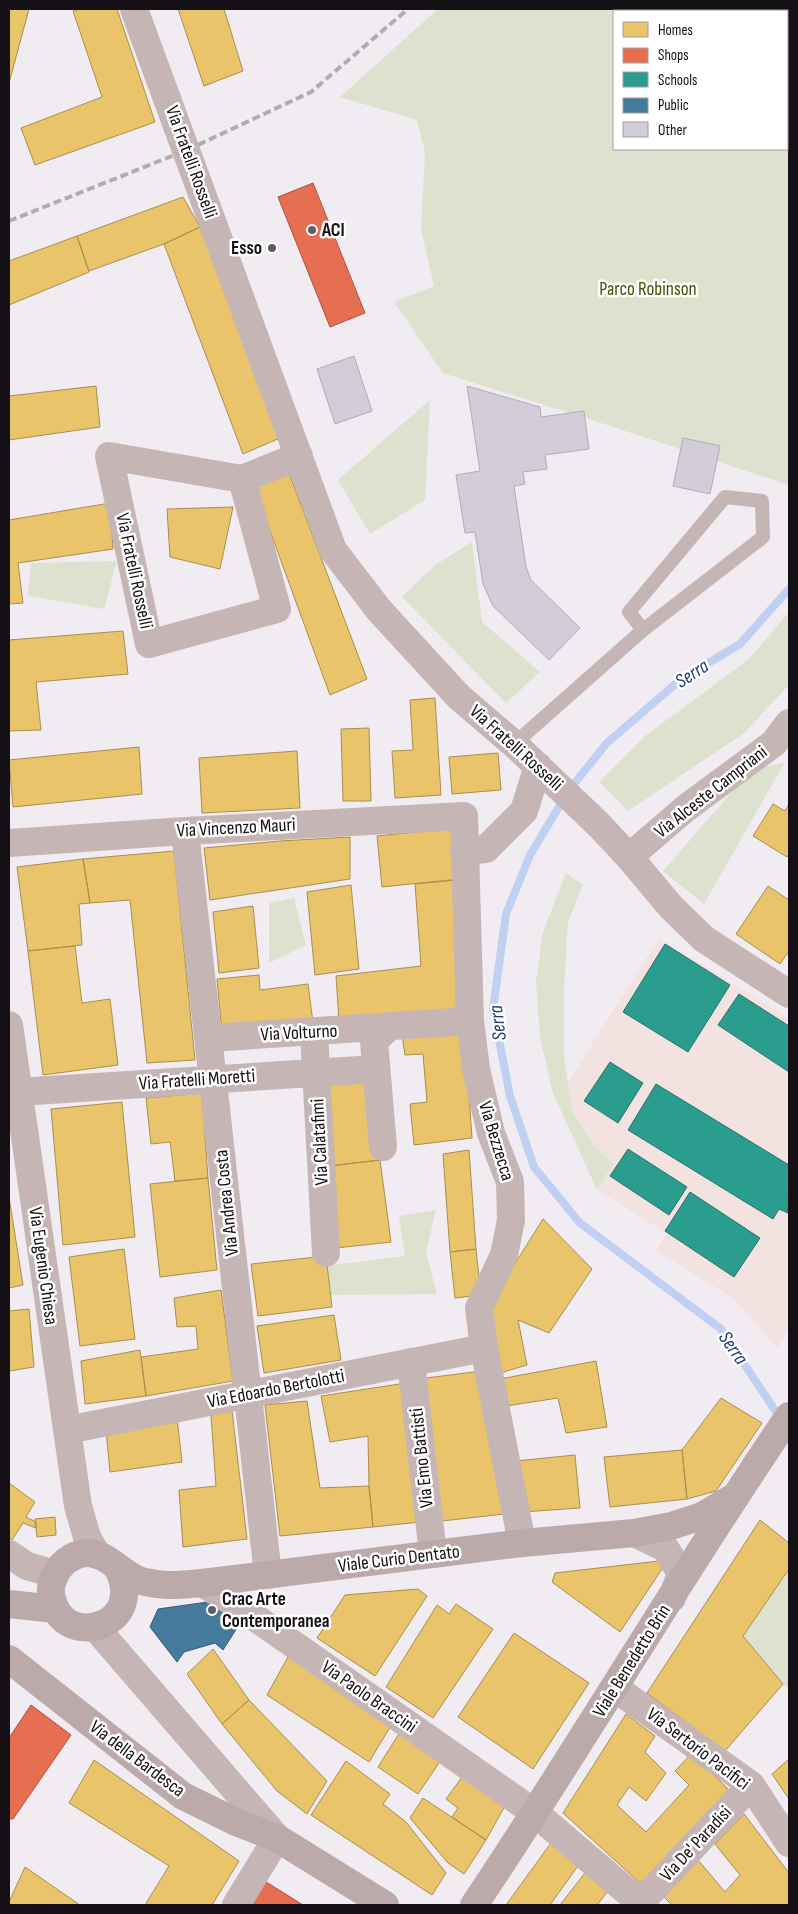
<svg xmlns="http://www.w3.org/2000/svg" width="798" height="1914" font-family="'Sofia Sans Condensed',sans-serif">
	<rect width="100%" height="100%" fill="#f1ebf2"/>
	<path fill="#f3e3e0" d="M659,938L789,1018V1328L777,1348L733,1298L656,1251L666,1233L597,1190L613,1164L593,1144L572,1110L568,1082Z"/>
	<path fill="#dce2cd" d="M438,9H657L659,11H614V149H787V124L789,126V485L592,420L443,373L394,302L434,286L421,229L425,152L417,120L340,97Z
		M430,400L425,500L370,534L338,480Z
		M472,542L482,622L540,672L506,703L402,597L435,565Z
		M117,561L104,609L28,596L31,563Z
		M789,612V685L743,734L628,811L599,782L645,736L749,659Z
		M785,762L704,904L663,871L751,770Z
		M566,873L583,885L568,922L564,988V1056L572,1110L593,1144L613,1164L597,1190L553,1093L540,1038L536,982L543,932Z
		M294,898L306,945L269,963V903Z
		M436,1210L426,1252L437,1294L331,1295L326,1266L405,1256L399,1216Z
		M789,1569V1689L783,1684L743,1636Z"/>
	<path fill="#e9c46a" stroke="#a98e50" d="M9,9H29L9,83Z
		M80,9H117L155,122L35,165L21,128L102,97L73,11Z
		M178,9H224L243,71L204,86Z
		M183,197L200,227L164,244L89,271L77,236Z
		M200,227L280,438L243,454L164,244Z
		M77,236L89,272L9,305V261Z
		M96,386L100,427L9,440V396Z
		M289,473L367,679L330,695L254,487Z
		M110,503L113,549L18,563L23,603L9,604V520Z
		M233,507L220,569L170,557L167,509Z
		M123,631L128,674L36,682L41,730L9,731V640Z
		M435,698L441,795L395,798L392,751L413,750L410,700Z
		M369,728L371,801H343L341,729Z
		M139,747L142,794L13,807L9,760Z
		M297,751L300,808L202,813L199,758Z
		M498,753L501,790L452,794L449,757Z
		M773,804L785,811L789,804V854L787,857L753,836Z
		M455,828L459,879L382,887L377,836Z
		M350,837V879L210,900L204,848L280,841Z
		M174,851L195,1060L147,1063L130,900L90,903L83,859Z
		M83,859L90,903L79,904L82,945L28,951L17,867Z
		M456,880L462,1012L339,1021L336,976L421,966L415,884Z
		M351,885L359,969L315,975L307,892Z
		M768,886L789,900V951L780,964L736,934Z
		M253,906L259,968L219,973L213,912Z
		M75,946L82,1003L110,999L118,1065L43,1075L28,951Z
		M259,975L260,990L308,984L313,1023L222,1033L217,979Z
		M464,1022L472,1138L414,1145L410,1104L427,1102L423,1054L405,1055L401,1028Z
		M374,1080L380,1160L329,1166L323,1084Z
		M202,1093L208,1178L175,1181L170,1142L151,1144L146,1098Z
		M122,1102L135,1237L63,1245L51,1109Z
		M469,1150L476,1249L450,1252L443,1154Z
		M380,1160L391,1242L336,1248L329,1166Z
		M208,1178L217,1270L160,1277L150,1184Z
		M9,1197L23,1285L9,1288Z
		M543,1219L592,1269L549,1333L518,1320L527,1365L500,1373L487,1308Z
		M124,1249L135,1339L80,1346L69,1257Z
		M476,1249L481,1295L455,1298L450,1252Z
		M326,1256L332,1307L258,1316L251,1264Z
		M221,1290L233,1381L146,1396L141,1357L198,1349L196,1326L177,1327L174,1298Z
		M29,1309L34,1367L9,1371V1311Z
		M334,1315L341,1360L264,1373L257,1326Z
		M140,1350L146,1396L85,1404L81,1361Z
		M596,1361L607,1427L566,1433L558,1398L506,1406L500,1379Z
		M482,1371L493,1464L516,1461L522,1512L442,1521L426,1378Z
		M406,1383L420,1522L373,1527L369,1486L368,1436L330,1442L321,1396Z
		M721,1398L762,1423L716,1491L687,1499L682,1450Z
		M307,1401L320,1488L369,1486L373,1527L280,1536L265,1405Z
		M232,1411L247,1539L183,1547L179,1490L216,1486L211,1415Z
		M177,1418L182,1462L110,1472L106,1430Z
		M682,1450L687,1499L610,1507L604,1457Z
		M575,1455L580,1508L522,1512L516,1461Z
		M9,1483L35,1502L26,1517L36,1522V1528L23,1523L12,1540L9,1537Z
		M55,1517L56,1535L37,1537L35,1519Z
		M760,1520L789,1543V1569L743,1636L783,1684L725,1751L647,1693Z
		M659,1561L664,1566L620,1632L552,1582L555,1573Z
		M418,1589L427,1596L375,1676L317,1638L345,1595Z
		M456,1604L493,1629L433,1718L386,1687L437,1605L449,1614Z
		M514,1633L589,1683L533,1769L458,1717Z
		M213,1649L249,1700L222,1724L187,1674Z
		M289,1655L392,1724L369,1762L267,1695Z
		M249,1700L327,1781L307,1814L277,1791L222,1724Z
		M626,1714L655,1736L645,1752L666,1773L646,1801L629,1787L617,1805L646,1832L689,1785L675,1771L692,1753L732,1793L641,1884L563,1813Z
		M402,1729L443,1757L418,1794L378,1767Z
		M789,1759V1799L772,1774Z
		M94,1760L239,1861L212,1905H145L169,1866L69,1803Z
		M346,1761L390,1794L383,1804L406,1822L446,1873L432,1895L311,1815Z
		M465,1773L506,1804L486,1840L452,1817L458,1808L446,1799Z
		M423,1798L486,1840L464,1874L448,1863L410,1818Z
		M744,1814L789,1873V1905H672L662,1895L698,1860L725,1892L740,1875L715,1844Z
		M551,1843L580,1863L550,1905H506Z
		M25,1867L80,1905H9V1902Z
		M585,1873L608,1891L597,1905H560Z"/>
	<path fill="#e76f51" stroke="#a8523f" d="M313,183L365,313L330,327L278,197Z
		M31,1705L71,1735L13,1819H9V1738Z
		M263,1880L303,1905H246Z"/>
	<path fill="#2a9d8f" stroke="#23736a" d="M665,944L730,985L688,1052L623,1012Z
		M739,994L789,1026V1072L718,1025Z
		M610,1062L643,1083L618,1123L584,1101Z
		M656,1084L789,1165L788,1213L779,1209L773,1219L628,1130Z
		M628,1149L687,1187L669,1215L610,1176Z
		M690,1192L760,1238L734,1277L665,1231Z"/>
	<path fill="#457b9d" stroke="#365b74" d="M215,1601L242,1620L223,1650L215,1643L184,1652L177,1662L150,1627L158,1609Z"/>
	<g fill="none" stroke-linecap="round" stroke-linejoin="round">
		<path stroke="#bfd0f3" stroke-width="8" d="M700,9L703,11
			M787,85L789,87
			M780,1418L721,1329L580,1223L534,1167L510,1096L493,1009L506,914L530,855L569,790L607,743L680,680L740,644L789,589"/>
	</g>
	<path fill="#d3ccd9" stroke="#b1adb3" d="M354,356L372,411L335,424L317,369Z
		M467,386L540,407L541,417L584,411L589,449L545,455L547,469L523,472L525,484L514,486L526,567L531,580L580,628L549,660L493,606L483,584L475,532L465,533L456,475L480,471Z
		M683,438L720,446L710,494L673,486Z"/>
	<g fill="none" stroke-linecap="round" stroke-linejoin="round">
		<path stroke="#c5b5b5" stroke-width="14" d="M514,744L643,630L763,537L762,501L725,497L629,612L643,630"/>
		<path stroke="#c5b5b5" stroke-width="28" d="M134,9L333,550L379,610L459,697L514,744L598,824L629,857L671,907L704,939L789,994
			M242,479L277,609L149,644L109,456L242,479L299,456
			M185,831L268,1575
			M9,843L185,831L464,816L470,1021L476,1069L491,1133L510,1182L511,1220L504,1255L479,1308L484,1348L522,1543
			M464,851L486,849L524,811L538,766
			M629,857L686,808L774,743L789,723
			M9,1025L78,1506L87,1537L97,1555
			M314,1032L326,1253
			M209,1038L470,1021
			M18,1092L376,1069
			M383,1147L374,1041L389,1027
			M411,1362L433,1554
			M67,1430L484,1348
			M634,1533L665,1548L681,1573L672,1598
			M9,1554L27,1566L55,1574
			M202,1583L240,1607L535,1813L643,1905
			M95,1627L277,1838L236,1905
			M615,1688L751,1785L789,1843
			M641,1902L751,1785"/>
		<path stroke="#bcaaaa" stroke-width="28" d="M117,1567C148,1624 70,1649 54,1605C51,1598 50,1590 52,1583C56,1569 66,1558 80,1554C104,1547 121,1575 141,1581C164,1587 179,1585 202,1583L522,1543L634,1533L671,1526L702,1516L734,1497
			M9,1604L55,1609
			M9,1659L183,1796L236,1822L277,1838L385,1905
			M474,1905C582,1744 680,1576 789,1416"/>
		<path stroke="#bfadad" stroke-width="28" d="M786,9L789,12"/>
		<path stroke="#b5abae" stroke-width="4" stroke-dasharray="8 4" stroke-linecap="butt" d="M9,221L187,150L311,92L408,9"/>
	</g>
	<g fill="#615d62" stroke="#fff" stroke-width="2">
		<circle cx="312" cy="230" r="5"/>
		<circle cx="272" cy="248" r="5"/>
		<circle cx="212" cy="1610" r="5"/>
	</g>
	<g text-anchor="middle" dominant-baseline="central" stroke-width="5" stroke-linejoin="round" paint-order="stroke">
		<g font-size="19" fill="#141015" stroke="#fff">
			<text transform="translate(191 162) rotate(70)">Via Fratelli Rosselli</text>
			<text transform="translate(134 571) rotate(78)">Via Fratelli Rosselli</text>
			<text transform="translate(516 748) rotate(42)">Via Fratelli Rosselli</text>
			<text transform="translate(711 792) rotate(-38)">Via Alceste Campriani</text>
			<text transform="translate(236 828) rotate(-3)">Via Vincenzo Mauri</text>
			<text transform="translate(299 1033) rotate(-3)">Via Volturno</text>
			<text transform="translate(197 1080) rotate(-4)">Via Fratelli Moretti</text>
			<text transform="translate(496 1141) rotate(73)">Via Bezzecca</text>
			<text transform="translate(320 1142) rotate(-93)">Via Calatafimi</text>
			<text transform="translate(227 1203) rotate(-96)">Via Andrea Costa</text>
			<text transform="translate(43 1266) rotate(82)">Via Eugenio Chiesa</text>
			<text transform="translate(276 1389) rotate(-11)">Via Edoardo Bertolotti</text>
			<text transform="translate(422 1458) rotate(-96)">Via Emo Battisti</text>
			<text transform="translate(399 1559) rotate(-7)">Viale Curio Dentato</text>
			<text transform="translate(632 1661) rotate(-58)">Viale Benedetto Brin</text>
			<text transform="translate(369 1697) rotate(35)">Via Paolo Braccini</text>
			<text transform="translate(698 1749) rotate(37)">Via Sertorio Pacifici</text>
			<text transform="translate(137 1759) rotate(37)">Via della Bardesca</text>
			<text transform="translate(696 1844) rotate(-47)">Via De' Paradisi</text>
		</g>
		<g font-size="19" font-weight="bold" fill="#141015" stroke="#fff" text-anchor="start">
			<text x="322" y="230">ACI</text>
			<text x="262" y="248" text-anchor="end">Esso</text>
			<text x="222" y="1599">Crac Arte<tspan x="222" dy="22">Contemporanea</tspan></text>
		</g>
		<g font-size="19" fill="#3e5200" stroke="#fff">
			<text x="648" y="289">Parco Robinson</text>
		</g>
		<g font-size="20" font-style="italic" fill="#234079" stroke="#fff">
			<text transform="translate(692 674) rotate(-33)">Serra</text>
			<text transform="translate(498 1023) rotate(-97)">Serra</text>
			<text transform="translate(733 1348) rotate(55)">Serra</text>
		</g>
	</g>
	<rect width="798" height="1914" fill="none" stroke="#141015" stroke-width="20"/>
	<rect x="613" y="10" width="175" height="140" fill="#ffffff" stroke="#a19fa1"/>
	<rect x="623" y="22" width="25" height="15" fill="#e9c46a" stroke="#a19fa1"/>
	<text x="658" y="35" font-size="15" fill="#141015">Homes</text>
	<rect x="623" y="48" width="25" height="15" fill="#e76f51" stroke="#a19fa1"/>
	<text x="658" y="60" font-size="15" fill="#141015">Shops</text>
	<rect x="623" y="72" width="25" height="15" fill="#2a9d8f" stroke="#a19fa1"/>
	<text x="658" y="85" font-size="15" fill="#141015">Schools</text>
	<rect x="623" y="98" width="25" height="15" fill="#457b9d" stroke="#a19fa1"/>
	<text x="658" y="110" font-size="15" fill="#141015">Public</text>
	<rect x="623" y="122" width="25" height="15" fill="#d3ccd9" stroke="#a19fa1"/>
	<text x="658" y="135" font-size="15" fill="#141015">Other</text>
</svg>
